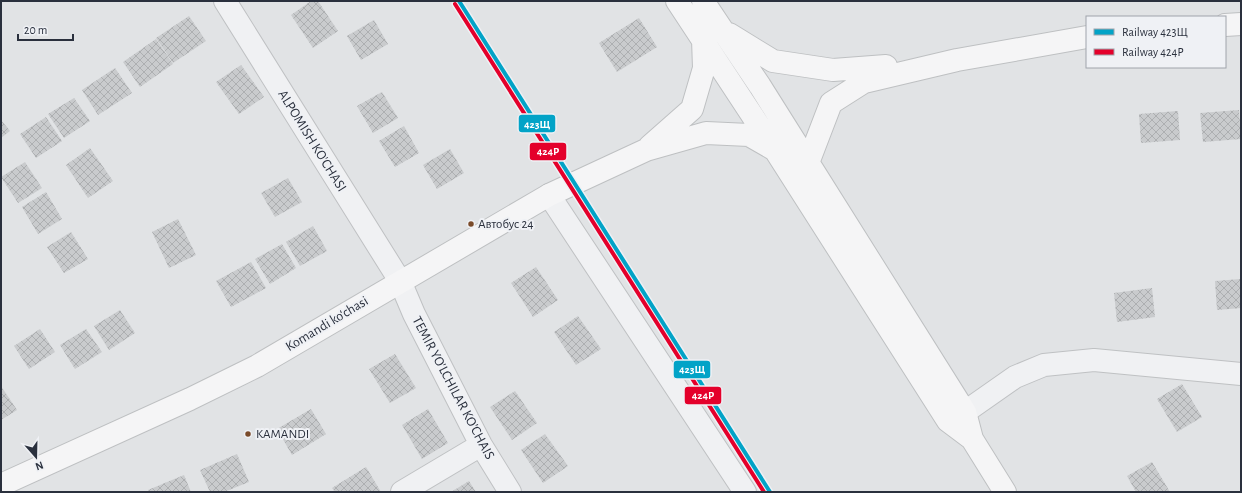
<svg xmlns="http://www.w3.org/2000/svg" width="1242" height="493" font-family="'Alegreya Sans',sans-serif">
	<defs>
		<pattern id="building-cross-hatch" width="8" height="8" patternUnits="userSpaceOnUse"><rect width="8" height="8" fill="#c9cbcd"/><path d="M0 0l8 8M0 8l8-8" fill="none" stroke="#adafb1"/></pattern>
	</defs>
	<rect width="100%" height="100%" fill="#e1e3e5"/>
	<path fill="url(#building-cross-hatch)" d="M311,1H318L338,31L313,48L291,15Z
		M189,16L206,41L173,63L156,38Z
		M639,18L657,47L617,72L599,43Z
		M374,20L388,44L361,60L347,36Z
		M156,39L173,64L140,87L123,62Z
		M241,65L264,97L239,114L216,82Z
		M115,68L132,93L98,115L82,90Z
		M382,92L398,118L373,133L357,106Z
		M74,98L90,121L64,138L48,114Z
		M1239,110L1241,139L1203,142L1200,113Z
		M1178,111L1180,140L1141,143L1139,114Z
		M46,117L62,141L36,158L20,134Z
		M1,120L10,131L1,138Z
		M404,126L419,153L395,167L379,141Z
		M90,148L113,181L88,198L66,165Z
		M450,149L464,173L437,189L423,165Z
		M25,162L42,188L18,203L1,177Z
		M288,178L302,202L275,217L261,193Z
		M46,192L62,219L38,234L22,207Z
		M178,219L196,255L169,268L152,232Z
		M313,226L327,251L300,266L286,242Z
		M71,232L88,259L64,273L47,247Z
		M282,244L296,268L270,284L255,259Z
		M251,262L266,288L231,307L216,281Z
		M536,267L558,300L533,317L511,283Z
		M1241,279V308L1217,310L1215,281Z
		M1152,288L1155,317L1117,322L1114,293Z
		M120,310L135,333L109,350L94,326Z
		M578,316L601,349L576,365L554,332Z
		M40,329L55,352L29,369L14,346Z
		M86,329L102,352L75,369L60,345Z
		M395,354L416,388L390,403L369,369Z
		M1182,384L1202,417L1177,432L1157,399Z
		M1,386L17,410L1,420Z
		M515,391L537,423L512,440L490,407Z
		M311,409L326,434L292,455L277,429Z
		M428,409L448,443L422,459L402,425Z
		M545,434L568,466L543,483L521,450Z
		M237,454L249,482L224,492H210L200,470Z
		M1152,462L1170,492H1136L1127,476Z
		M366,467L381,492H335L332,488Z
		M184,475L191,492H148V490Z
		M469,481L476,492H451Z"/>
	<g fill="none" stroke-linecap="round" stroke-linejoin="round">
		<defs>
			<path id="minor" d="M225,1L400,281L414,314L481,445L510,492
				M549,195L745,492
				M965,412L1015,377L1044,365L1094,360L1241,374
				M402,492L481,445"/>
			<path id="major" d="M677,1L775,150L948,421L972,439
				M703,1L760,86L965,412L972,439L1005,492
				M1225,25L1241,24
				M729,34L773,61L833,70L886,66
				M650,146L692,109L704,68L703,39
				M808,163L831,103L864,82L957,60L1087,37
				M1,485L190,399L257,366L549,195L646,150L706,133L749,135L775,150"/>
		</defs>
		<use href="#minor" stroke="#bfc1c3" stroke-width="24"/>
		<use href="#major" stroke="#bec0c2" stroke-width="24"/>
		<use href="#minor" stroke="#f0f1f3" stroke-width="22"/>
		<use href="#major" stroke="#f5f5f6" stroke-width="22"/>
		<defs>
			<path id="rail-1" d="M459,1L770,492"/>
			<path id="rail-2" d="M455,4L764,492"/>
		</defs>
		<use href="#rail-1" stroke="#eff1f5" stroke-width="7"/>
		<use href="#rail-2" stroke="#eff1f5" stroke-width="7"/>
		<use href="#rail-1" stroke="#02a3c7" stroke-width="4"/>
		<use href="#rail-2" stroke="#e4002b" stroke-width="4"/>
	</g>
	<g fill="#7a4b2a" stroke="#eff1f5" stroke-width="1.5">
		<circle cx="471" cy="224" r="3.5"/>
		<circle cx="248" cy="434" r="3.5"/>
	</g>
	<g text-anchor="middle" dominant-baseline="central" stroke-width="4" stroke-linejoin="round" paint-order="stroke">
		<g font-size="13" fill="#2a303d" stroke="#eff1f5" text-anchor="start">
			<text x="478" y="224">Автобус 24</text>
			<text x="256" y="434">KAMANDI</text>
		</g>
		<g font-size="14" fill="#2a303d" stroke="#eff1f5">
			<text transform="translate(312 141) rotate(58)">ALPOMISH KO'CHASI</text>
			<text transform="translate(327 324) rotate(-31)">Komandi ko‘chasi</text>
			<text transform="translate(453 388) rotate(62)">TEMIR YO'LCHILAR KO'CHAIS</text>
		</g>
	</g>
	<g stroke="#eff1f5" stroke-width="1.5">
		<rect x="518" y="114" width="38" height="19" rx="4" fill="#02a3c7"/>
		<rect x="529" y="142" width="38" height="19" rx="4" fill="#e4002b"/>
		<rect x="673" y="360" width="38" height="19" rx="4" fill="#02a3c7"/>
		<rect x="684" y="386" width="38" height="19" rx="4" fill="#e4002b"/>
	</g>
	<g font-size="11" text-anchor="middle" font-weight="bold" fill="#fff">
		<text x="537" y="128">423Щ</text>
		<text x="548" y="155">424Р</text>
		<text x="692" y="373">423Щ</text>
		<text x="703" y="399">424Р</text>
	</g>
	<rect width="1242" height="493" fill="none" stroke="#2a303d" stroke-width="4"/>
	<rect x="1086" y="16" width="140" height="52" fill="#eff1f5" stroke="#a0a4ab"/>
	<rect x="1094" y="29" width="20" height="6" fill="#02a3c7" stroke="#a0a4ab"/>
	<text x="1122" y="36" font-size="12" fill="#2a303d">Railway 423Щ</text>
	<rect x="1094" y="49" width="20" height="6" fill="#e4002b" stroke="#a0a4ab"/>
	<text x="1122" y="56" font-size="12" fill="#2a303d">Railway 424Р</text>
	<g transform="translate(36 457) rotate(160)" stroke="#eff1f5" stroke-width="3" paint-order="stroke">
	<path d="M0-3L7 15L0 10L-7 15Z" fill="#2a303d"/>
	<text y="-6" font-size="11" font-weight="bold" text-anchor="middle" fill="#2a303d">N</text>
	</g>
	<path d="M18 34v6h55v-6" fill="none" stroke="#2a303d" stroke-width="2"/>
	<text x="24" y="34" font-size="12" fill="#2a303d" stroke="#eff1f5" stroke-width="3" paint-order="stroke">20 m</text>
</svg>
